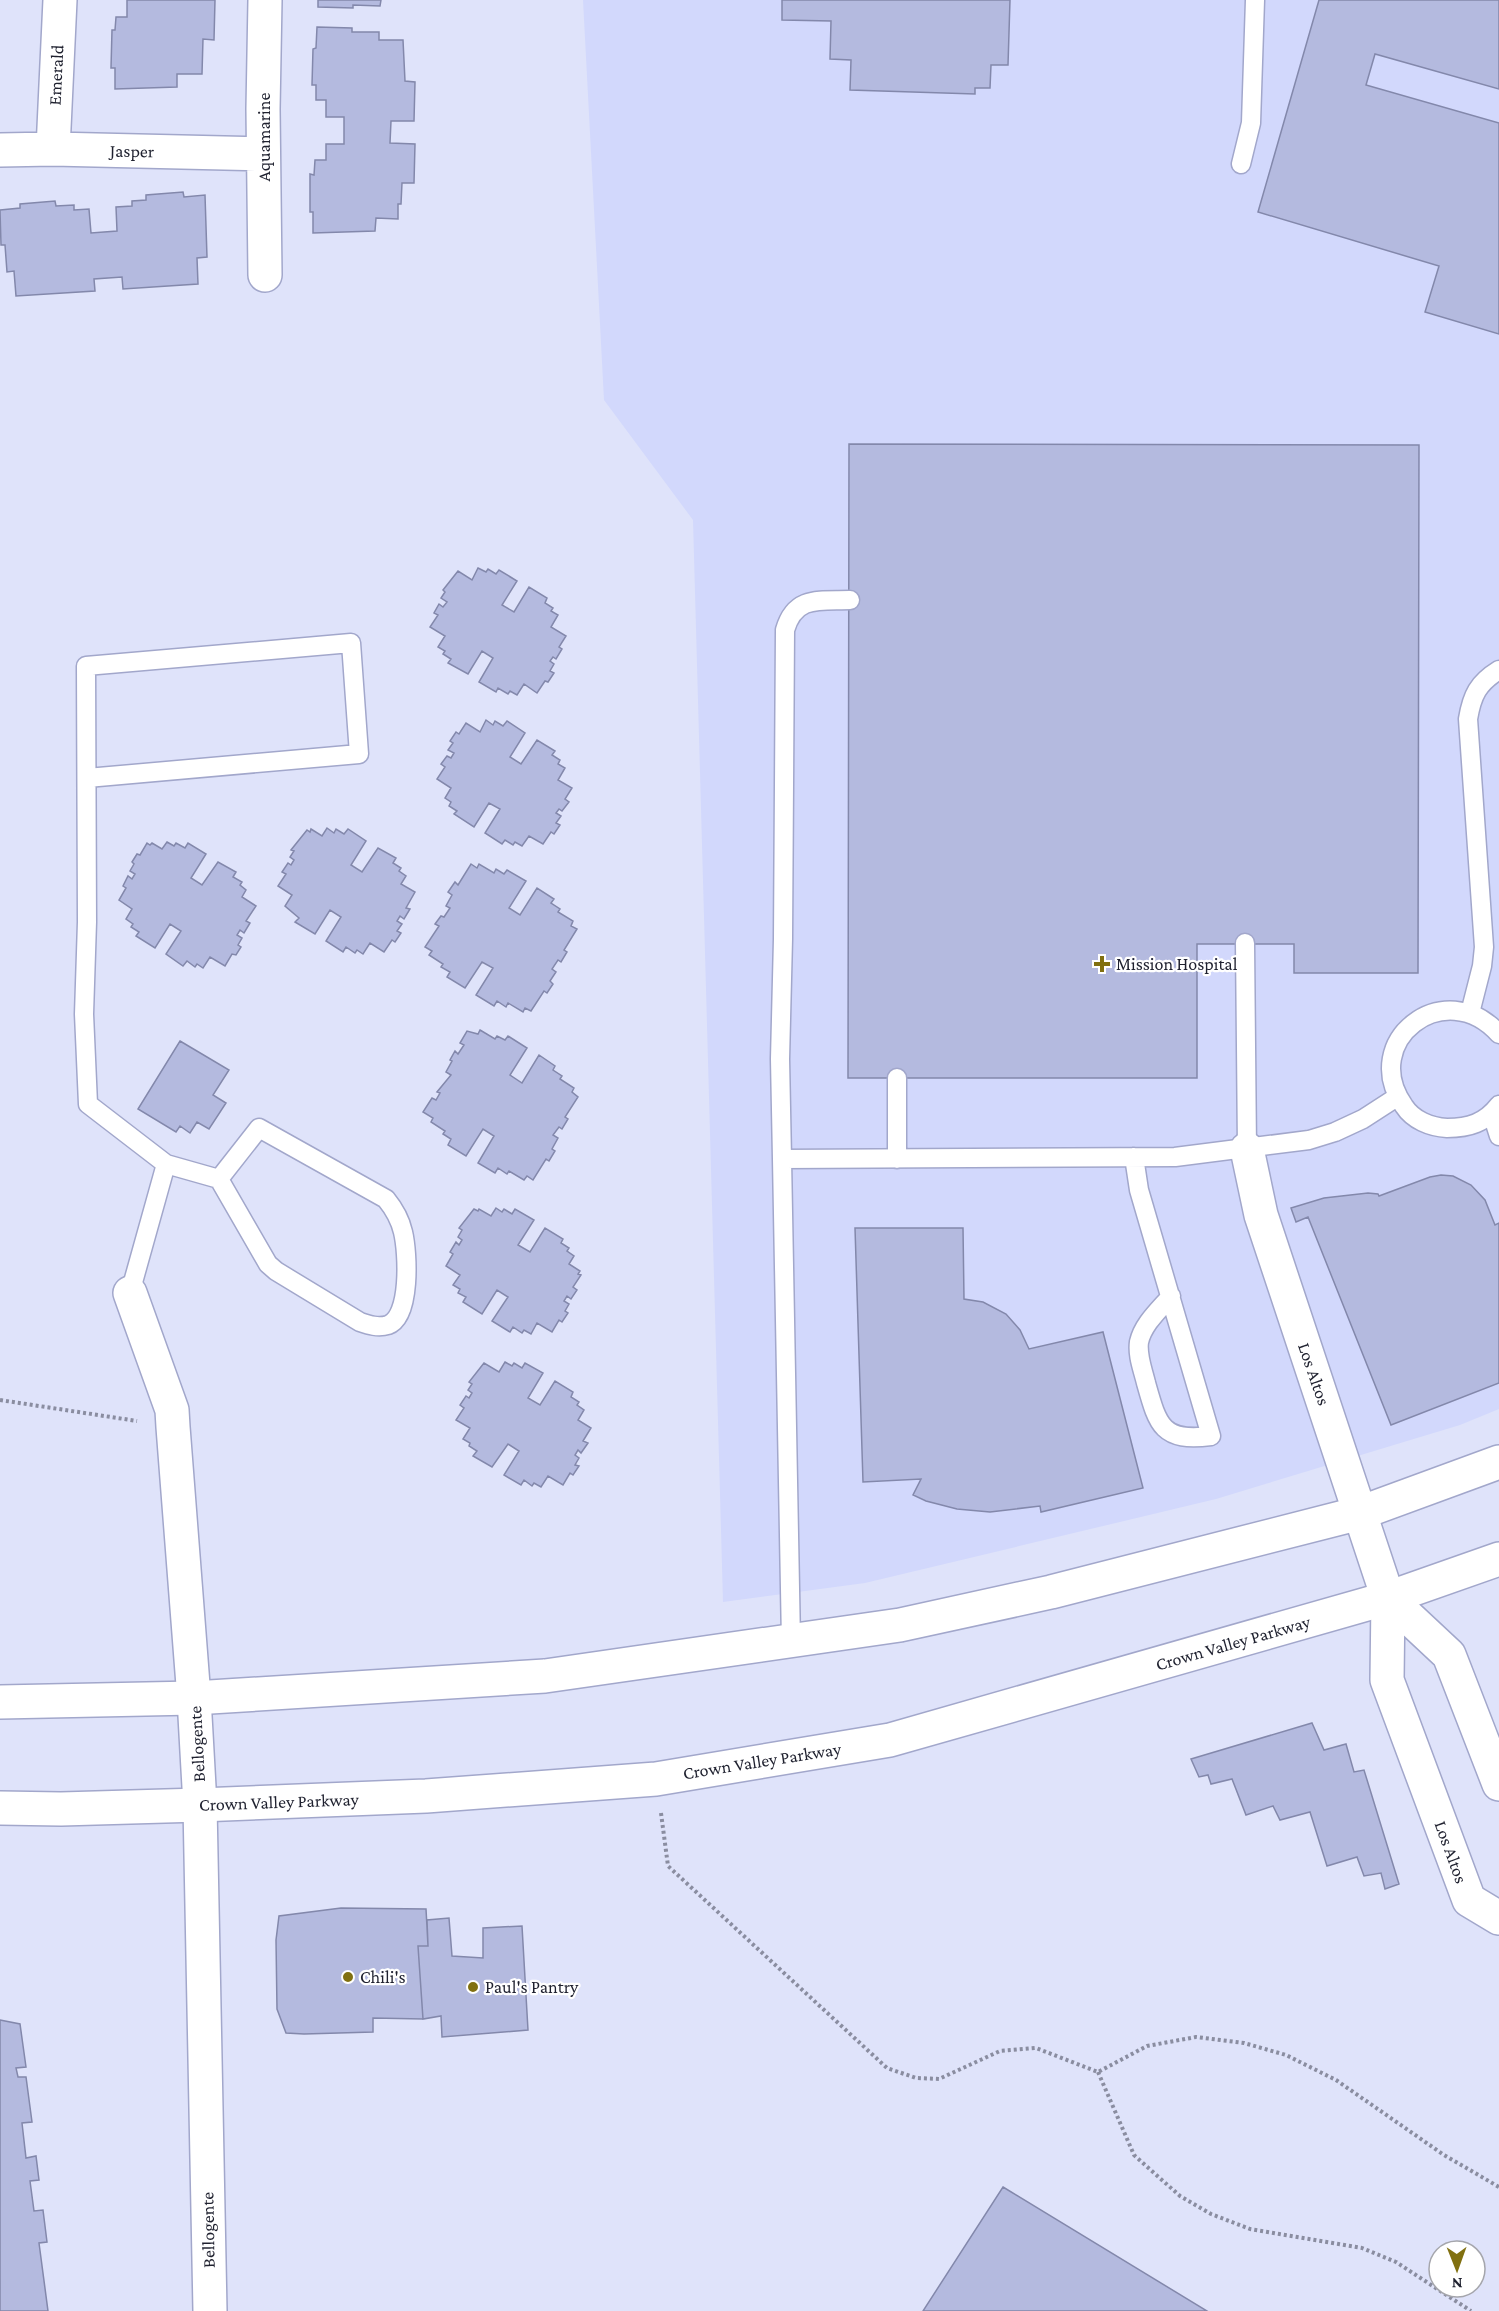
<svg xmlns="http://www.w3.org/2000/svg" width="1499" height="2311" font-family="'Crimson Pro',serif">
	<rect width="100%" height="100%" fill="#dfe3fa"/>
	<path fill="#d2d8fc" d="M583,0H1499V1409L1460,1425L1216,1499L865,1583L723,1602L693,520L604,400Z"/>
	<path fill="#b4badf" stroke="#8388ab" stroke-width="1.5" d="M127,0H215L214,40L203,39L202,74H177V87L115,89V68H111L112,30H115L116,17H127Z
		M318,0H381L380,6L353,5V8L318,7Z
		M782,0H1010L1008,65H991L990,88H975V94L850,90L851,60L830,59L831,21L782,20Z
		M1319,0H1499V89L1375,54L1366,85L1499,123V334L1425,312L1439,266L1258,212Z
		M317,27L352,28V32H379V40H403L405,81L415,82L414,121H391L390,143L415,144L414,183H402L401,204H398V219L376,218L375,231L313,233V212H310V174L314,175L315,160H326V144H344V117H326V100H316V85H312L313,49L316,48Z
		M183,192L184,197L205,195L207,257L197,258L198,284L123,289L122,277L94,279L95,291L16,296L14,271L7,272L5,245H1L0,210L20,208V204L55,201L56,206L74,205V210L89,209L91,233L117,231L116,207L132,206V201L146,200V195Z
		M849,444L1419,445L1418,973H1294V944H1197V1078H848Z
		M478,568L486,572L488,569L496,574L499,570L517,581L502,605L514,612L529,587L547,598L545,603L553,608L551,611L558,615L551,627L566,636L559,647L562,649L556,659L553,657L550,661L554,664L550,671L554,673L548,682L545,681L537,693L524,684L517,695L510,691L508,694L498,688L496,692L479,682L493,658L482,651L468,674L448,663L451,659L443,654L445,651L438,647L445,636L430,627L438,615L434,613L439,604L443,607L447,602L441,598L445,592L443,590L458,571L472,580Z
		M486,720L493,725L495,721L503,726L507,721L525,733L510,757L521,764L537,740L555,751L552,755L560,760L558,764L565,768L558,780L572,788L565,799L569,802L562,811L559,809L556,813L561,816L556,823L560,825L554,834L551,832L543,844L529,836L522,846L515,842L513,845L505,840L502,844L485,833L500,809L489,803L474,827L454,814L457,811L449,806L451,802L445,798L451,788L437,779L445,767L441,764L447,756L451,758L454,753L448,750L453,743L450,741L456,732L459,734L466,723L480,732Z
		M327,828L334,833L336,829L344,834L348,829L366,841L351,865L362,872L378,848L396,858L393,863L401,868L399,871L406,876L401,884L415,892L406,908L410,909L404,919L400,916L397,921L402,924L397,931L401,933L395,942L392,940L384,952L370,943L363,954L357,950L355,953L346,947L343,952L326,941L341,917L330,910L315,934L295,922L299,918L285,906L292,895L278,886L286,874L282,872L288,863L291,865L294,860L290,857L294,851L291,850L307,830L310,832L311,829L322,836Z
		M167,842L174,846L176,843L185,848L188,843L206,854L191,878L202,885L218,862L236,872L233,877L242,882L240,885L246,890L242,897L256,906L246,921L250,923L244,933L240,930L237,935L242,938L238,945L241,947L236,955L232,954L225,966L210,957L203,968L197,964L195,967L187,961L183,966L166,954L181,931L170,924L155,948L136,936L139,932L131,927L133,924L126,919L132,909L119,900L126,888L123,886L128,876L132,879L135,874L130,871L134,864L132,862L137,854L140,855L147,843L150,845L152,843L162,849Z
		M471,864L477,868L479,864L494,873L496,869L504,874L507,870L526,881L509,908L520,915L537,888L554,899L551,903L560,909L558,912L573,921L571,926L577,929L564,950L567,952L561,962L558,960L552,969L556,972L550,981L553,984L547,993L544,991L531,1011L525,1008L523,1012L508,1003L506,1007L497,1001L494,1006L476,995L493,968L482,962L465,988L447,977L450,972L441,967L443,964L429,955L432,951L425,947L439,926L435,924L441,916L444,917L450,908L446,906L452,895L448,892L455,882L458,885Z
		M480,1030L495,1039L497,1036L505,1040L508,1036L527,1048L510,1075L522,1083L539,1055L555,1066L553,1070L562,1076L560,1079L574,1088L572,1092L578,1097L565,1117L568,1119L562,1129L559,1127L553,1135L558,1138L552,1149L555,1151L549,1161L546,1159L533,1180L527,1176L524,1180L509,1171L507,1174L498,1168L495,1173L478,1163L494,1136L483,1129L466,1156L448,1145L451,1139L443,1134L445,1131L431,1122L433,1118L423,1112L432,1098L436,1100L440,1093L437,1092L451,1075L446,1072L452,1061L450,1060L455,1051L458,1054L464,1045L460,1043L467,1031L478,1034Z
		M180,1041L229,1070L213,1095L226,1103L209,1129L197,1122L190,1133L180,1126L176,1132L138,1109Z
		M1441,1175L1453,1176L1471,1185L1485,1200L1495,1225L1499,1223V1383L1391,1425L1308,1217L1296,1222L1291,1208L1324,1198L1368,1193L1378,1194L1379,1196L1430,1177Z
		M496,1208L502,1212L504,1209L512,1214L515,1209L534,1220L518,1245L530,1252L545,1228L563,1239L561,1243L569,1248L567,1251L574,1256L569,1264L580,1271L578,1274L581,1275L573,1287L577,1290L571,1299L567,1296L564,1301L569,1304L565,1311L568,1313L562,1322L559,1320L552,1332L537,1323L531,1334L524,1330L522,1333L513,1327L510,1332L492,1321L508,1297L497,1290L482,1314L463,1302L466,1297L458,1293L460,1289L453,1285L460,1275L446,1266L453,1254L450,1252L456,1242L459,1245L462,1240L458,1237L462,1230L459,1228L474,1209L478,1211L479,1209L491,1216Z
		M855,1228H963L964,1299L983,1302L1006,1314L1020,1330L1029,1349L1103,1332L1143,1488L1041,1512L1040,1506L990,1512L957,1509L926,1501L913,1495L921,1479L863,1482Z
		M505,1362L512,1366L514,1363L522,1368L525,1363L543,1373L528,1398L540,1405L555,1381L573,1392L571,1397L579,1402L577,1405L584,1410L578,1420L591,1428L583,1441L588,1443L581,1453L578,1450L575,1455L579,1458L575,1465L579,1466L573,1475L570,1473L563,1485L548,1476L541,1487L534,1483L532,1486L524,1480L521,1485L504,1475L519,1451L508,1444L492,1467L473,1456L477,1451L469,1446L470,1443L463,1439L470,1428L456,1420L464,1408L460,1405L466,1396L469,1398L472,1393L468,1390L472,1384L469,1382L484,1363L499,1372Z
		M1312,1723L1324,1750L1346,1744L1354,1772L1364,1770L1399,1884L1385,1889L1381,1873L1364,1876L1357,1857L1327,1866L1310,1812L1280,1820L1273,1806L1246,1815L1232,1779L1211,1784L1208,1775L1199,1777L1191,1759Z
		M341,1908L426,1909L428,1946H418L423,2019L373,2018V2032L304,2034L286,2033L277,2009L276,1940L279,1916Z
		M449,1918L452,1956L483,1958V1928L522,1926L528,2030L442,2037L441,2016L423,2019L418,1946H428L427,1920Z
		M0,2020L20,2024L26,2067L16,2068L18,2077H26L32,2122L22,2123L26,2158L36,2156L39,2180L30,2181L34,2211L43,2210L47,2242L39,2243L48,2311H0Z
		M1003,2187L1207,2311H923Z"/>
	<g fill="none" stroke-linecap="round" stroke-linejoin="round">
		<defs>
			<path id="service" d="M1241,164L1251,123L1255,0
				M850,600C820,601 795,595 785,630L783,939L780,1059L782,1159L1175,1157L1309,1140L1335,1132L1363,1119L1397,1097
				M87,778L359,754L351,643L86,666L87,922L84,1014L88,1104L166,1164L219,1179L259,1128L386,1199C395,1210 400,1219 403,1232C408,1253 411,1317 388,1325C378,1328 369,1325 360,1322L276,1271L268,1264L219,1179
				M1245,943L1247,1149
				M1470,1013L1482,966L1484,947L1468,719C1472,695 1478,683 1499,670
				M1499,1034C1445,974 1358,1041 1404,1106C1413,1120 1430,1127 1447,1128C1469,1128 1485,1123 1499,1105
				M897,1078V1159
				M1492,1114L1499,1136
				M1134,1157L1139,1190L1211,1436C1162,1442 1158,1426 1146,1383C1143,1370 1137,1356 1139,1342C1143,1324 1159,1310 1171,1296
				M782,1159L791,1642
				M130,1293L166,1164"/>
			<path id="minor" d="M53,149L60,0
				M0,150L53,149L263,154
				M265,275L263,109L265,0
				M130,1293L172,1410L173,1427L194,1698L200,1805L210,2311"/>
			<path id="tertiary" d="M1247,1149L1261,1215L1388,1598L1387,1680L1469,1900L1499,1918
				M1388,1598L1449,1655L1499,1784"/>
			<path id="primary" d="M0,1702L194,1698L545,1676L900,1625L1051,1592L1360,1513L1499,1462
				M0,1808L61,1809L200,1805L426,1796L656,1779L890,1740L1388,1598L1499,1559"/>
		</defs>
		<use href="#service" stroke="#a2a7cb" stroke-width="21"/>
		<use href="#minor" stroke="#a2a7cb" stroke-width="36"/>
		<use href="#tertiary" stroke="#a2a7cb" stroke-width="36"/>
		<use href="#primary" stroke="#a2a7cb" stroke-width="36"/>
		<path stroke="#8a8da0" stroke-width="4" stroke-dasharray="3 3" stroke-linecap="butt" d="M0,1400L137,1421
			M661,1813L668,1866L887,2068L916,2078L939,2079L1000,2051L1036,2048L1098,2072L1147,2046L1196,2037L1244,2043L1286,2055L1336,2080L1444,2155L1499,2187
			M1098,2072L1134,2155L1180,2196L1211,2214L1250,2229L1362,2248L1396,2262L1471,2311"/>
		<use href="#service" stroke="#fff" stroke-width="18"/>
		<use href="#minor" stroke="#fff" stroke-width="33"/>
		<use href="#tertiary" stroke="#fff" stroke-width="33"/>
		<use href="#primary" stroke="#fff" stroke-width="33"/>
	</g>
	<g fill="#817010" stroke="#fff" stroke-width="2">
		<path d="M1099 955h6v6h6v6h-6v6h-6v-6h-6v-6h6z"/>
		<circle cx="348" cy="1977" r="6"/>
		<circle cx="473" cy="1987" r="6"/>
	</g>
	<g text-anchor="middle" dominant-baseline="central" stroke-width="4.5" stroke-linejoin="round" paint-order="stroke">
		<g font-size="18" fill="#1f212f" stroke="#fff">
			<text transform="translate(56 75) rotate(-87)">Emerald</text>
			<text transform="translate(264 137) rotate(-90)">Aquamarine</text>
			<text transform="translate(132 151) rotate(1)">Jasper</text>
			<text transform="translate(1314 1374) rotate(71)">Los Altos</text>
			<text transform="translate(1233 1643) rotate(-16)">Crown Valley Parkway</text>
			<text transform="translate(197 1744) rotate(-93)">Bellogente</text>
			<text transform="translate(762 1761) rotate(-9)">Crown Valley Parkway</text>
			<text transform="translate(279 1802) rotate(-2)">Crown Valley Parkway</text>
			<text transform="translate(1451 1852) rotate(70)">Los Altos</text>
			<text transform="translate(208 2230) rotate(-91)">Bellogente</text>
		</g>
		<g font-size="18" fill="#1f212f" stroke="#fff" text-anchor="start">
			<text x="1116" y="964">Mission Hospital</text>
			<text x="360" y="1977">Chili's</text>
			<text x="485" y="1987">Paul's Pantry</text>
		</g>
	</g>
	<g transform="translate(1457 2269) rotate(179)"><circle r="28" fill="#ffffff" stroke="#a5a6ac" stroke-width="1.5"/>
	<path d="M0-4.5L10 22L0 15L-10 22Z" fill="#817010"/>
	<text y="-9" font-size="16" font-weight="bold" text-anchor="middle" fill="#1f212f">N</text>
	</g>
</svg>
